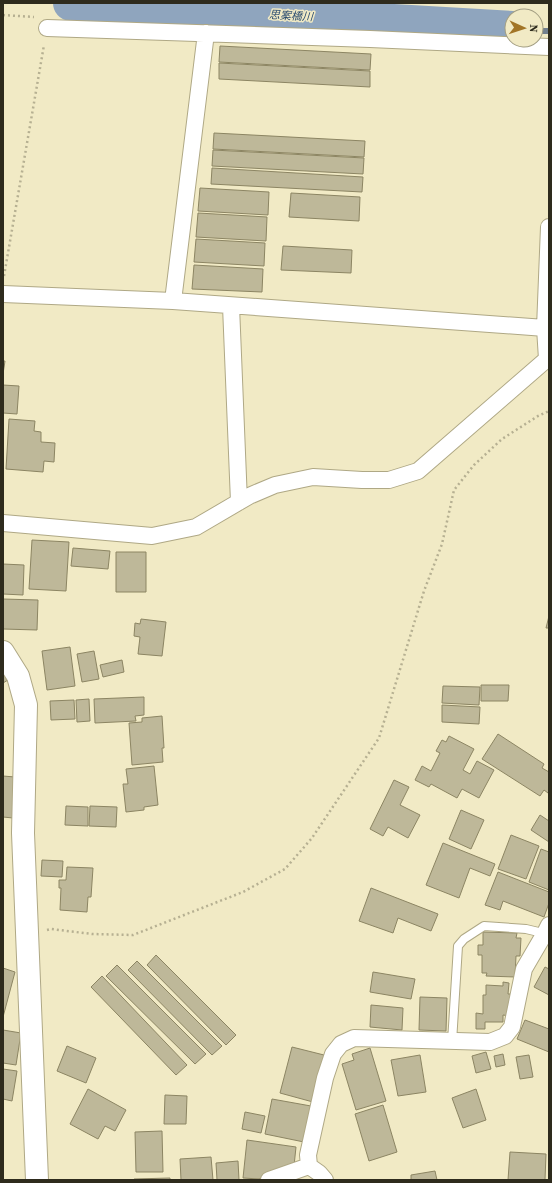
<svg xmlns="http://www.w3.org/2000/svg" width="552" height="1183" font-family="'Source Serif 4','Noto Sans JP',serif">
	<rect width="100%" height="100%" fill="#f1eac5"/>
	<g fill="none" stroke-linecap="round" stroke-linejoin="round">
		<path stroke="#72808e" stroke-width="6" d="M536,31H549"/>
		<path stroke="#8fa5be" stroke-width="36" d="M71,3L512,29"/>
	</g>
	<path fill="#beb899" stroke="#8c8563" d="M220,46L371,54L370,70L219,62Z
		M219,63L370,71V87L219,79Z
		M214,133L365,141L364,157L213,149Z
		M213,150L364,158L363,174L212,166Z
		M212,168L363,177L362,192L211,184Z
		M200,188L269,192L268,215L198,211Z
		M291,193L360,197L359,221L289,217Z
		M198,213L267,217L266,241L196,237Z
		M196,239L265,243L264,266L194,262Z
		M283,246L352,250L351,273L281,270Z
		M194,265L263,269L262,292L192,289Z
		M3,361H5L3,374Z
		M3,385L19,386L17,414L3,413Z
		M9,419L35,421L34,431L41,432V442L55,443L54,462L44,461L43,472L6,469Z
		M32,540L69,542L66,591L29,589Z
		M73,548L110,551L108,569L71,566Z
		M116,552H146V592H116Z
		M3,564L24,565L23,595L3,594Z
		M3,599L38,600L37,630L3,629Z
		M549,616V628H546Z
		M141,619L166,622L162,656L138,654L140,637L134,636L135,623L140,624Z
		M70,647L75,686L47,690L42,651Z
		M94,651L99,679L82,682L77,654Z
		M122,660L124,672L103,677L100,665Z
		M3,672L8,680L3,683Z
		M481,685H509L508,701H481Z
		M443,686L480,687L479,705L442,703Z
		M144,697V715L135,716L136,721L95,723L94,699Z
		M89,699L90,721L77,722L76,700Z
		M74,700L75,719L51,720L50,701Z
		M442,705L480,707L479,724L442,722Z
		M162,716L164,748H162L163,762L132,765L129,723L142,722V718Z
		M498,734L544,764L542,768L549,772V791L548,793L544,790L540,796L482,759Z
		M449,736L474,749L463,770L470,774L477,761L494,770L479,798L462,789L457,798L431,784L429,787L415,780L422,766L431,771L440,753L436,751L442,740L446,742Z
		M154,766L158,805L144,807V810L126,812L123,784H128L126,769Z
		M3,776L15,777L13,818L3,817Z
		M394,780L409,787L400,805L420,815L408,838L388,827L383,836L370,829Z
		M66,806L88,807V826L65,825Z
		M90,806L117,807L116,827L89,826Z
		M461,810L484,820L471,849L449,839Z
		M540,815L549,821V842L531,830Z
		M511,835L539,846L526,879L498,869Z
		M443,843L495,864L490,876L470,868L459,898L426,885Z
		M541,849L549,852V890L529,882Z
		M42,860L63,861L62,877L41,876Z
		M67,867L93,868L91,897H88L87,912L60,910L61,888H59V880H66Z
		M498,872L549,892V903L544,917L503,901L500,910L485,905Z
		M371,888L438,914L431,931L398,918L393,933L359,921Z
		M483,932L517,933L516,938H521L520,956H516L515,977L486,976L487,973H482V955H478V945H483Z
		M156,955L236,1035L226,1045L147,965Z
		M137,961L222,1046L212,1055L128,970Z
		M117,965L206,1054L195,1064L106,976Z
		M545,967L549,969V995L534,987Z
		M3,968L15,972L3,1017Z
		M373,972L415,979L411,999L370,992Z
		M102,976L187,1065L176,1075L91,987Z
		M503,982L509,983L508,994H511L510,1016L503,1015V1022H485V1029H476V1013L483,1014V995H486V985L503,986Z
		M420,997L447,998L446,1031L419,1030Z
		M371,1005L403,1008L402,1030L370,1027Z
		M525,1020L549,1029V1052L517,1039Z
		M3,1030L21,1033L16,1065L3,1063Z
		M67,1046L96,1058L86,1083L57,1071Z
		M292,1047L324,1055L313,1102L280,1093Z
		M370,1048L386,1101L356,1110L342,1064L354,1060L352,1054Z
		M486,1052L491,1069L476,1073L472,1056Z
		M503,1054L505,1065L496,1067L494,1056Z
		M420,1055L426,1092L398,1096L391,1060Z
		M529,1055L533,1077L520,1079L516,1057Z
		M3,1069L17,1071L12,1101L3,1099Z
		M88,1089L126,1110L115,1131L105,1126L98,1139L70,1124Z
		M476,1089L486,1120L463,1128L452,1098Z
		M165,1095L187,1096L186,1124H164Z
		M272,1099L311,1106L304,1142L265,1134Z
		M383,1105L397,1152L369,1161L355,1114Z
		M245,1112L265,1116L261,1133L242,1129Z
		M162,1131L163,1172H136L135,1132Z
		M247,1140L296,1147L294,1166L259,1179L243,1178Z
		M510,1152L546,1154L545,1180H508Z
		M211,1157L213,1180H181L180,1159Z
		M238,1161L239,1180H217L216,1163Z
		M435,1171L437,1180H411V1175Z
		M170,1178V1180H134V1179Z"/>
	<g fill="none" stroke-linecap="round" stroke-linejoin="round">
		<defs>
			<path id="lane" d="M452,1042L458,946L464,939L484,926L526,929L547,934"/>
			<path id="street" d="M47,28L370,39L549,47
				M3,294L173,301L545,328
				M173,301L206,33
				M231,306L239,502
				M547,359L545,328L549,227
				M3,523L152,536L196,527L249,496L275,485L313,477L362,480H389L418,471L547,359H549
				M309,1166L308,1155L325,1078L333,1054L341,1044L354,1038L490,1042L505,1036L512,1027L524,969L545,933L549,925
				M309,1166L319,1173L325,1180
				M269,1180L309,1166"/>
			<path id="secondary" d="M3,652L18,676L26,705L23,833L37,1180"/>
		</defs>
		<use href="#lane" stroke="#afa885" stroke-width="10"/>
		<use href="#street" stroke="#afa885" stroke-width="18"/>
		<use href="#secondary" stroke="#afa885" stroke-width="24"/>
		<path stroke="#b6b092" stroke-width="2.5" stroke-dasharray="2 3" stroke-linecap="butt" d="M3,15L34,17
			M4,276L44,45
			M47,930L51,929L92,934L133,935L243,892L285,869L312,838L379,738L424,591L442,544L454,490L474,465L502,439L538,416L549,411"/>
		<use href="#lane" stroke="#fff" stroke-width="8"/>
		<use href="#street" stroke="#fff" stroke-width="16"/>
		<use href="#secondary" stroke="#fff" stroke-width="22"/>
	</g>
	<g text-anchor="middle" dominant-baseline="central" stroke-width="3" stroke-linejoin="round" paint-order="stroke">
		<g font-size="11" font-style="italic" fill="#284a6f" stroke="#f1eac5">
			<text transform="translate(291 16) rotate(3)">思案橋川</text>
		</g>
	</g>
	<rect width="552" height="1183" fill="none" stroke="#2e2b1d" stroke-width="8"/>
	<g transform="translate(524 28) rotate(93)"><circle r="19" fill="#f1eac5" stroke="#a39e82"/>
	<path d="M0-3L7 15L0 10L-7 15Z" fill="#a27527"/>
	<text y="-6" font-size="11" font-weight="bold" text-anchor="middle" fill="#2e2b1d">N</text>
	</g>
</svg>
